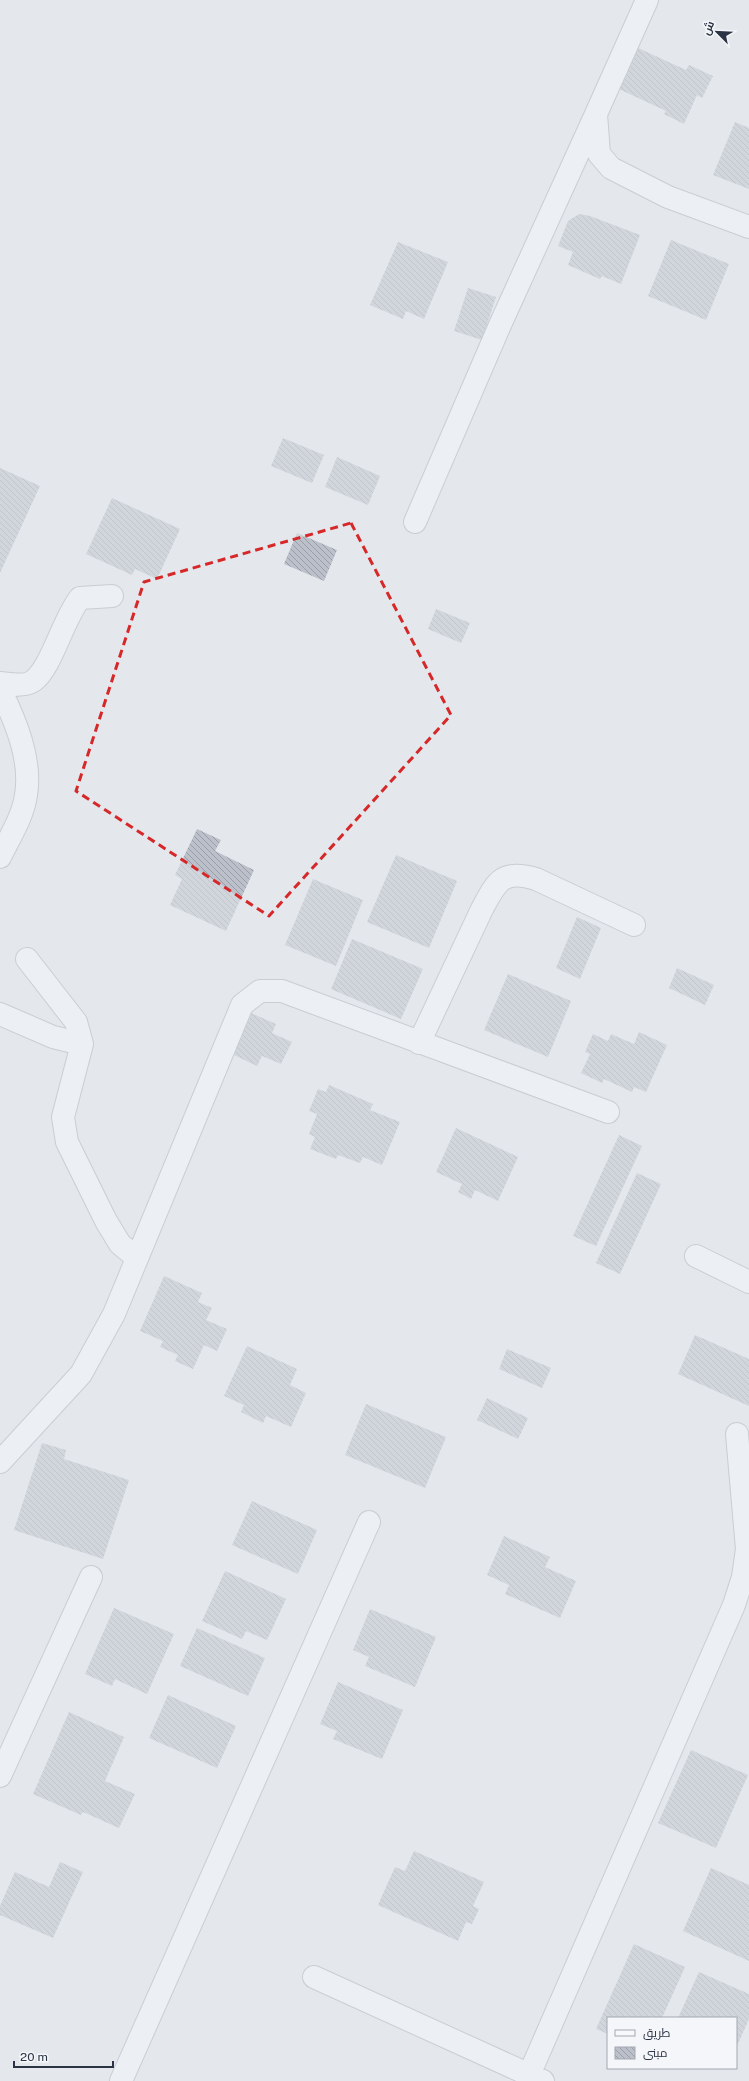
<svg xmlns="http://www.w3.org/2000/svg" width="749" height="2081" font-family="'Public Sans',Cairo,sans-serif">
	<defs>
		<pattern id="building-back-hatch" width="6" height="6" patternUnits="userSpaceOnUse"><rect width="6" height="6" fill="#bbc0ca"/><path d="M-1 5l2 2M0 0l6 6M5-1l2 2" fill="none" stroke="#989da6"/></pattern>
	</defs>
	<rect width="100%" height="100%" fill="#e4e7ec"/>
	<path fill="url(#building-back-hatch)" d="M638,48L686,70L689,65L713,76L702,98L697,95L684,124L664,114L666,111L619,89Z
		M735,122L749,128V189L713,175Z
		M579,214L590,216L640,235L621,284L602,276L600,279L568,265L573,252L558,246L568,221Z
		M671,240L729,264L706,320L648,296Z
		M398,242L448,262L424,319L406,311L403,319L370,305Z
		M468,288L496,297L482,340L454,331Z
		M283,438L324,455L312,483L271,466Z
		M337,457L380,476L368,505L325,487Z
		M0,468L40,486L0,573Z
		M112,498L180,529L157,579L135,569L132,575L86,554Z
		M297,533L337,550L324,581L284,564Z
		M436,609L470,623L461,643L428,629Z
		M197,829L221,840L215,851L254,870L226,931L170,905L182,879L175,875Z
		M396,855L457,881L429,948L367,922Z
		M313,879L363,900L336,966L285,945Z
		M577,917L601,928L580,979L556,968Z
		M352,939L423,969L401,1019L331,989Z
		M677,968L714,985L705,1005L669,988Z
		M508,974L571,1001L548,1057L484,1030Z
		M251,1013L276,1024L272,1033L292,1042L281,1064L262,1056L257,1066L232,1054Z
		M639,1032L667,1045L646,1092L634,1087L632,1092L604,1079L602,1083L581,1073L590,1054L585,1052L593,1034L608,1041L611,1034L634,1044Z
		M329,1085L373,1104L370,1110L400,1122L382,1165L363,1157L360,1163L338,1155L336,1159L310,1149L315,1137L309,1134L317,1114L309,1111L318,1089L326,1092Z
		M456,1128L518,1157L498,1201L475,1190L471,1199L458,1192L462,1184L436,1172Z
		M619,1135L642,1146L596,1246L573,1236Z
		M637,1173L661,1184L620,1274L596,1263Z
		M164,1276L202,1293L198,1302L212,1308L206,1320L227,1329L217,1351L204,1345L193,1369L175,1361L178,1355L160,1347L163,1341L140,1331Z
		M695,1335L749,1359V1406L678,1374Z
		M247,1346L297,1369L290,1385L306,1393L291,1427L266,1416L263,1423L241,1412L244,1405L224,1396Z
		M507,1349L551,1368L542,1388L499,1369Z
		M487,1398L528,1418L518,1439L477,1420Z
		M366,1404L446,1437L425,1488L345,1455Z
		M42,1443L66,1450L64,1459L129,1480L103,1559L14,1530Z
		M252,1501L317,1530L298,1574L232,1545Z
		M504,1536L550,1557L545,1567L576,1581L560,1618L505,1594L509,1585L487,1575Z
		M225,1571L286,1599L267,1640L246,1631L242,1639L202,1621Z
		M114,1608L174,1634L147,1694L115,1679L112,1686L85,1674Z
		M370,1609L436,1637L415,1687L365,1666L369,1657L353,1650Z
		M197,1628L265,1658L248,1696L180,1666Z
		M338,1682L403,1710L382,1759L333,1739L337,1731L320,1724Z
		M168,1695L236,1726L217,1768L149,1738Z
		M69,1712L124,1737L105,1781L135,1794L119,1828L83,1812L81,1815L33,1794Z
		M691,1750L748,1775L716,1848L658,1823Z
		M414,1851L484,1882L473,1906L479,1909L472,1924L466,1922L458,1941L378,1905L395,1867L405,1871Z
		M60,1862L83,1872L53,1938L0,1915V1906L15,1872L49,1887Z
		M711,1868L749,1885V1961L683,1931Z
		M634,1944L685,1967L662,2018H608V2034L596,2029Z
		M699,1972L749,1994V2019L736,2048V2018H678Z"/>
	<g fill="none" stroke-linecap="round" stroke-linejoin="round">
		<defs>
			<path id="minor" d="M647,0L596,114L599,154L611,168L668,197L749,227
				M415,522L500,325L596,114
				M0,683C10,684 25,687 33,681C51,669 63,619 80,598L112,596
				M0,689C15,720 32,759 26,795C23,817 9,838 0,857
				M27,959L76,1022L82,1044L63,1117L67,1142L106,1221L120,1244L137,1258
				M0,1014L53,1037L82,1044
				M419,1043L482,909C497,881 502,869 536,879L634,925
				M696,1256L749,1282
				M0,1462L81,1374L114,1314L242,1005L260,991H282L608,1112
				M0,1776L91,1577
				M314,1977L543,2081
				M529,2075L734,1605L743,1577L747,1549L737,1434
				M121,2081L369,1522"/>
		</defs>
		<use href="#minor" stroke="#a9aeb7" stroke-width="24"/>
		<use href="#minor" stroke="#f7f8fa" stroke-width="22"/>
	</g>
	<path d="M0 0H749V2081H0ZM351,523L451,715L269,916L76,791L144,582Z" fill="#e4e7ec" fill-opacity=".55" fill-rule="evenodd"/>
	<path fill="none" stroke="#d62828" stroke-width="3" stroke-dasharray="8 5" stroke-linejoin="round" d="M351,523L451,715L269,916L76,791L144,582Z"/>
	<rect x="607" y="2017" width="130" height="52" fill="#f4f6f9" stroke="#a4a8b1"/>
	<rect x="615" y="2030" width="20" height="6" fill="#f7f8fa" stroke="#a4a8b1"/>
	<text x="643" y="2037" font-size="12" fill="#2b3445">طريق</text>
	<rect x="615" y="2047" width="20" height="12" fill="url(#building-back-hatch)" stroke="#a4a8b1"/>
	<text x="643" y="2057" font-size="12" fill="#2b3445">مبنى</text>
	<g transform="translate(717 32) rotate(294)" stroke="#f4f6f9" stroke-width="3" paint-order="stroke">
	<path d="M0-3L7 15L0 10L-7 15Z" fill="#2b3445"/>
	<text y="-6" font-size="11" font-weight="bold" text-anchor="middle" fill="#2b3445">ش</text>
	</g>
	<path d="M14 2061v6h99v-6" fill="none" stroke="#2b3445" stroke-width="2"/>
	<text x="20" y="2061" font-size="12" fill="#2b3445" stroke="#f4f6f9" stroke-width="3" paint-order="stroke">20 m</text>
</svg>
